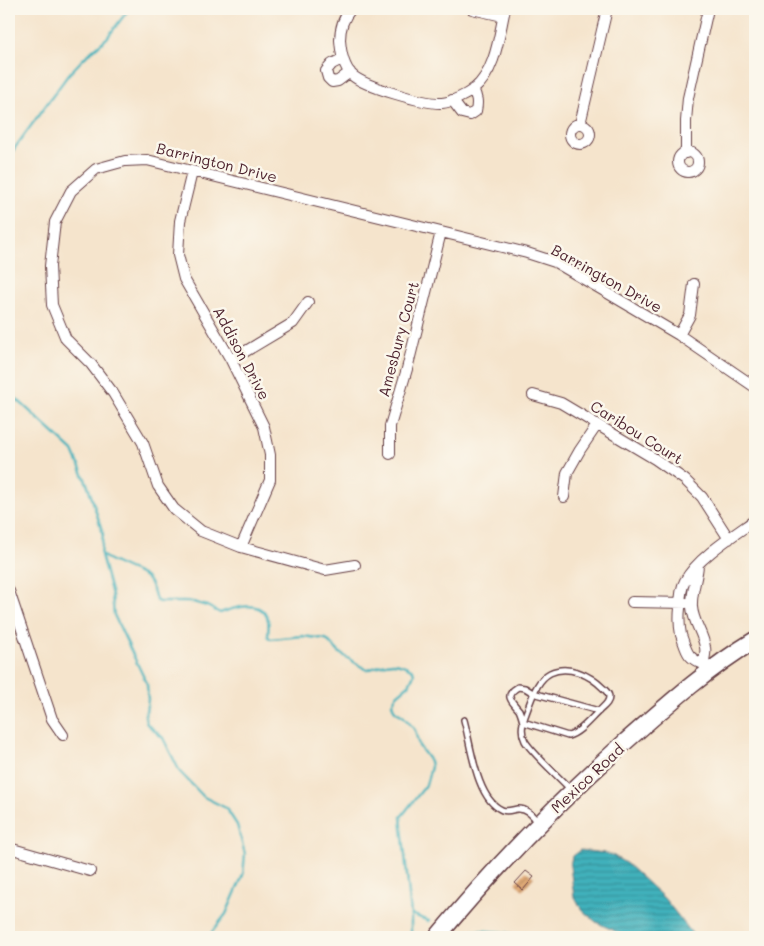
<svg xmlns="http://www.w3.org/2000/svg" width="764" height="946" font-family="Mali,sans-serif">
	<defs>
		<pattern id="water-rules" width="6" height="5" patternUnits="userSpaceOnUse" patternTransform="scale(1.25)"><rect width="6" height="5" fill="#41b1bb"/><path d="M0 2.5h6" fill="none" stroke="#388f98"/></pattern>
		<pattern id="building-hatch" width="6" height="6" patternUnits="userSpaceOnUse" patternTransform="scale(1.25)"><rect width="6" height="6" fill="#e1ab77"/><path d="M-1 1l2-2M0 6l6-6M5 7l2-2" fill="none" stroke="#b88b62"/></pattern>
	</defs>
	<rect width="100%" height="100%" fill="#fbf7ec"/>
	<filter id="ink" filterUnits="userSpaceOnUse"><feTurbulence type="fractalNoise" baseFrequency=".02" numOctaves="2"/><feDisplacementMap in="SourceGraphic" scale="10" xChannelSelector="R" yChannelSelector="G"/><feConvolveMatrix kernelMatrix="1 2 1 2 8 2 1 2 1" color-interpolation-filters="sRGB"/></filter>
	<filter id="wash" filterUnits="userSpaceOnUse"><feTurbulence type="fractalNoise" baseFrequency=".0096" numOctaves="4" result="noise"/><feDisplacementMap in="SourceGraphic" scale="20" xChannelSelector="R" yChannelSelector="G"/><feGaussianBlur stdDeviation="1.12" result="paint"/><feColorMatrix in="noise" values="0 0 0 0 0 0 0 0 0 0 0 0 0 0 0 0 0 1.4 0 .05"/><feComposite in="paint" operator="in"/></filter>
	<g filter="url(#wash)">
		<rect width="100%" height="100%" fill="#f5e4cc"/>
		<path fill="url(#water-rules)" stroke="#466873" d="M580,850L605,853L614,856L627,864L664,898L695,937H627L596,922L582,910L574,897L570,866L572,856Z"/>
		<g fill="none" stroke-linecap="round" stroke-linejoin="round">
			<path stroke="#41b1bb" stroke-width="2.5" d="M9,160L14,149L68,75L84,58L107,38L129,9
				M9,392L73,451L88,486L103,534L101,555L112,595L114,615L147,684L148,700L145,717L147,724L163,738L180,772L204,797L226,808L237,825L245,854L243,875L226,914L208,937
				M101,555C108,559 114,563 122,566C144,577 149,572 156,600L159,602H193L207,606L220,613C233,608 260,599 267,617C270,623 268,630 268,637L271,639L302,636L326,639L341,654L367,670C388,664 392,658 413,670L414,674L409,685L397,695L392,704L395,711L403,716L415,730L419,746L430,761L431,767L426,785L401,817L411,914V937
				M411,914L429,921
				M469,931C486,930 506,931 521,937"/>
		</g>
		<g id="blocks">
			<path fill="url(#building-hatch)" d="M526,871L534,877L523,890L515,883Z"/>
		</g>
	</g>
	<g filter="url(#ink)">
		<use href="#blocks" fill-opacity="0" stroke="#643d43" stroke-width="1"/>
		<g fill="none" stroke-linecap="round" stroke-linejoin="round">
			<defs>
				<path id="lane" d="M464,720C471,745 476,799 502,810C508,812 511,810 517,809C527,808 533,816 539,823
					M570,789C559,777 532,753 525,741C519,729 524,719 528,708C533,695 537,680 550,673C568,664 590,675 603,688C605,690 609,693 609,697C609,703 604,706 600,710C591,718 580,733 568,736L523,722C522,718 521,714 519,710C512,701 503,696 518,687L525,688L533,693L599,711"/>
				<path id="street" d="M351,9C343,18 340,29 340,40C341,53 343,66 352,75C365,87 425,104 442,103C452,102 466,95 474,89C496,71 499,35 505,9
					M472,9L503,16
					M342,59L332,64L326,71L328,78L332,82L338,81L350,72
					M452,100L462,113L470,115L476,111C478,102 477,97 473,89
					M580,124L607,9
					M570 134a10 10 0 1 1 20 0a10 10 0 1 1-20 0Z
					M678 162a10 10 0 1 1 20 0a10 10 0 1 1-20 0Z
					M686,153V121L688,98L708,9
					M192,172L180,221L178,255L184,279L231,360L264,427L270,455V480L241,547
					M679,335L690,315L694,284
					M231,360L293,323L308,302
					M533,395L561,403L655,459L685,480L702,497L729,539
					M390,454V426L407,369L441,232
					M564,497L567,473L580,450L597,425
					M355,565L325,570L241,547L201,531L174,509L158,486L143,443L113,393L91,364L66,339L52,305L50,266L55,222L71,191L96,169L125,161L147,160L441,232L527,253L555,262L679,335L755,387
					M698,565C697,580 691,592 692,607C693,622 703,633 705,647C707,656 701,661 706,670
					M9,591L52,719L63,735
					M632,602L686,603
					M703,664C686,657 687,651 681,635C679,625 679,617 680,608C680,599 681,588 685,581C697,558 734,535 755,520
					M9,848L90,871"/>
				<path id="primary" d="M437,937C496,866 555,805 624,743C666,706 707,669 755,640"/>
			</defs>
			<use href="#lane" stroke="#643d43" stroke-width="8"/>
			<use href="#street" stroke="#643d43" stroke-width="12"/>
			<use href="#primary" stroke="#643d43" stroke-width="19"/>
			<use href="#lane" stroke="#fff" stroke-width="5"/>
			<use href="#street" stroke="#fff" stroke-width="10"/>
			<use href="#primary" stroke="#fff" stroke-width="16"/>
		</g>
	</g>
	<g text-anchor="middle" dominant-baseline="central" stroke-width="5" stroke-linejoin="round" paint-order="stroke">
		<g font-size="15" fill="#4a1f2b" stroke="#fbf7ec">
			<text transform="translate(217 162) rotate(14)">Barrington Drive</text>
			<text transform="translate(607 278) rotate(29)">Barrington Drive</text>
			<text transform="translate(398 339) rotate(-75)">Amesbury Court</text>
			<text transform="translate(242 353) rotate(62)">Addison Drive</text>
			<text transform="translate(637 432) rotate(32)">Caribou Court</text>
			<text transform="translate(587 778) rotate(-43)">Mexico Road</text>
		</g>
	</g>
	<rect width="764" height="946" fill="none" stroke="#fbf7ec" stroke-width="30"/>
</svg>
